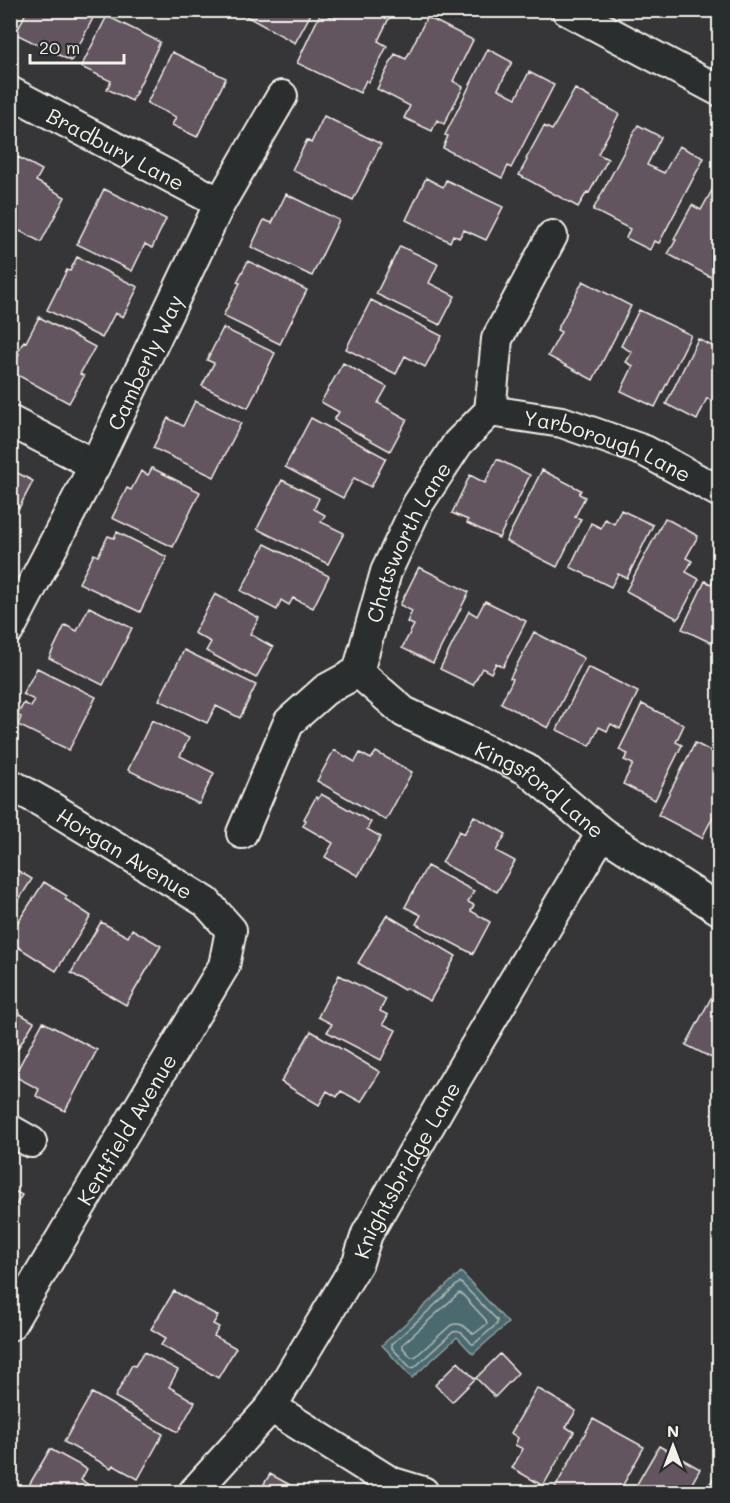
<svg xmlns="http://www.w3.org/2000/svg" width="730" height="1503" font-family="Mali,sans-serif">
	<rect width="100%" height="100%" fill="#363538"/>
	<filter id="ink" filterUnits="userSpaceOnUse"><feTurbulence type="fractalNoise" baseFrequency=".0167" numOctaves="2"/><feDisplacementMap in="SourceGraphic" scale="12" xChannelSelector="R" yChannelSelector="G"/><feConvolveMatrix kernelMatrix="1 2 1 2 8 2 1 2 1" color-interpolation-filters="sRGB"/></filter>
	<g filter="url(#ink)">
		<path fill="#4c6a70" stroke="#8fa0a0" stroke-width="1.5" d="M461,1272L508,1323L473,1354L457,1337L412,1378L382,1345Z"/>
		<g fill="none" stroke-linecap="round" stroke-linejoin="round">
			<path stroke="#b1bbb8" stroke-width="1.5" d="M460,1282L497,1320V1324L474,1344H472C466,1338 462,1329 453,1332L415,1367L411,1368L392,1348V1344Z
				M459,1293L462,1294L486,1320L487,1324L474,1334C466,1329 463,1321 451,1325L415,1357H411L403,1348V1344Z"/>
		</g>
		<path fill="#645560" stroke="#f4f1e8" stroke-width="1.5" d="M27,10H97L71,61L16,34Z
			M235,10H313L295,43Z
			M335,10H393L378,41L387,46L369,82L366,80L360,93L297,63L321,12L331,17Z
			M698,10H720V21Z
			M107,16L160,42L132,101L107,89L111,81L81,67Z
			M427,17L473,40L453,81L463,87L444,124L437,120L432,131L404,118L410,106L377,89L395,54L406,59Z
			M488,49L512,62L498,89L516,98L529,72L554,85L511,168L508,166L502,178L443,148L448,136L445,135Z
			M172,52L226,78L197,137L172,125L176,117L147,103Z
			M575,89L619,114L598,154L608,159L589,193L587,192L578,207L519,175L527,160L526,159L544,126L552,130Z
			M324,116L381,144L353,200L292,170L307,140L311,143Z
			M638,125L661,137L647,165L664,173L679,146L704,158L659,243L654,241L650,250L626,238L630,229L593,210Z
			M18,157L42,170L36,181L65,197L41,242L10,226V171Z
			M720,176V282L668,254L676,240L674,239L692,205L701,210Z
			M426,178L443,187L446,180L503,207L486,240L464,230L459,238L453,235L450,242L406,220Z
			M104,189L166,219L152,248L145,244L132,271L77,244Z
			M286,194L339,220L312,276L251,247L264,220L272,223Z
			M400,246L438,264L429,283L455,296L440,325L376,294Z
			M77,257L138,287L123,317L115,313L102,338L47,310L67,270L70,271Z
			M248,261L307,290L280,344L223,316L240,283L237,282Z
			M583,281L631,306L593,380L548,356L561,332L557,330Z
			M371,300L442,336L425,367L405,356L396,374L346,349Z
			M639,310L691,335L655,407L621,391L633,366L626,362L632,352L621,346Z
			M39,317L95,347L80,374L84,376L69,403L10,371L19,354L17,353L24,341L26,342Z
			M223,328L275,353L248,408L202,386L214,363L207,360Z
			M698,339L720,350V395L715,403L707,398L697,420L666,404Z
			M343,363L387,387L378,403L407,419L390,451L334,420L339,412L321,402Z
			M195,401L241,423L214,477L153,448L168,418L183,426Z
			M311,418L386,458L371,487L354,478L343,498L285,467Z
			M497,459L530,475L499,538L467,523L468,520L452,513L470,475L485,483Z
			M152,468L200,492L173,547L112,518L127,488L131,490L141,471L148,475Z
			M10,469L33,481L19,508L15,505L10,513Z
			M542,470L581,490L579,494L585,497L575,517L581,519L557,567L506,541Z
			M282,480L319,498L314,509L325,515L321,522L344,533L328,564L257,529Z
			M621,510L653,525L627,578L618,574L611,587L570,567L591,523L601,528L605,519L614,524Z
			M665,518L698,536L686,558L692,561L686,572L699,579L678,619L626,591Z
			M117,532L167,557L140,612L79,583L94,554L98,556L108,536L114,538Z
			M265,544L329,576L313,608L293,598L289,605L281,600L277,610L241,591Z
			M419,567L469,592L433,663L402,648L414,625L407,622L412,611L400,605Z
			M720,567V647L682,629L705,581L711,584Z
			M215,594L259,618L250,634L273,647L256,678L206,651L211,642L194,633Z
			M485,601L526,621L503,667L496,663L491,673L482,668L473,685L440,669L469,611L477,616Z
			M89,607L132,628L103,685L49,658L65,625L77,631Z
			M534,632L584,658L548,728L501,703L513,679L510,678Z
			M184,650L256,685L240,718L216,706L207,723L159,700Z
			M588,667L638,692L620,729L611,724L607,731L599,727L590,746L557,730Z
			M37,668L96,697L69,750L18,725L21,717L17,715L24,703L31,707L34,700L23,694Z
			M642,704L684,725L676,742L682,745L655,800L623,784L633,764L624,760L628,754L619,750Z
			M152,720L189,738L180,756L214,773L199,804L128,770Z
			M695,743L720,756V815L715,813L702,838L658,815Z
			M334,750L355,762L360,753L371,759L376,752L412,772L386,820L317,781Z
			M321,794L371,822L367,829L381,837L358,876L325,857L333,843L303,826L306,820L304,819L316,797L318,799Z
			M474,816L506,834L496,851L515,861L497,892L442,863L459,831L464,834Z
			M10,866L32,879L10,914Z
			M427,866L474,891L468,902L474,905L471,911L490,922L473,954L416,924L421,915L405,907Z
			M44,882L67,896L65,899L91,916L56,971L10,942V934Z
			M387,915L456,956L430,1001L406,988L404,990L358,963Z
			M101,922L128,937L132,929L161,946L126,1005L71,973Z
			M339,975L386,999L380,1011L388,1015L383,1024L396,1030L381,1060L327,1032L332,1024L318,1017Z
			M720,981V1062L686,1045Z
			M10,1008L34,1022L10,1061Z
			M43,1022L97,1050L65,1111L36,1096L39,1089L14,1076Z
			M311,1031L380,1072L361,1102L341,1091L337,1097L327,1091L319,1105L281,1082Z
			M10,1189L22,1195L10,1215Z
			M174,1291L218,1316L213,1324L219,1327L214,1336L236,1348L218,1378L161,1345L166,1338L151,1329Z
			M144,1352L178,1370L169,1387L195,1402L178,1432L115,1397L132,1365L135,1366Z
			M500,1354L518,1373L495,1397L476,1378Z
			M458,1362L475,1379L452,1402L435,1385Z
			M537,1388L576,1411L566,1427L574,1432L543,1486L512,1468L523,1449L515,1445L518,1438L511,1433Z
			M92,1393L163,1434L138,1479L113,1465L111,1468L64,1442Z
			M593,1419L644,1447L619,1492L614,1489L613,1492H564L555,1488Z
			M659,1446L700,1469L691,1485L698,1489L696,1492H639L634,1489Z
			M50,1449L87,1469L81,1480L95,1489L93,1492H25Z
			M270,1474L301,1491L300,1492H259Z
			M715,1475L720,1478V1492H705Z"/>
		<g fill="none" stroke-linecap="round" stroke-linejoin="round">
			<defs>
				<g id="minor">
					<path d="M567,10L720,91"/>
					<path id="s1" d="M10,92L220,203"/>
					<path id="s2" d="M490,411L562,422L645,451L720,492"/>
					<path d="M10,421L95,465"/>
					<path id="s3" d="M10,628L95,465L220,203L282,96"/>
					<path id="s4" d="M358,672L404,712L526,769L602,833L720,910"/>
					<path id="s5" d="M10,784L44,803L206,902L231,930L224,966L106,1163L10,1325"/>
					<path id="s6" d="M242,833L289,722L325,690L358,672L386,572L418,504L458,443L490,411L497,339L552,236"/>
					<path d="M10,1130L31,1142"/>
					<path d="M271,1407L390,1482L423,1492"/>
					<path id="s7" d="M194,1492L271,1407L358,1262L367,1234L444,1099L602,833"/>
				</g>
			</defs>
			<use href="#minor" stroke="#f4f1e8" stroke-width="34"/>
			<use href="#minor" stroke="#2a2d2e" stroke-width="30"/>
		</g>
	</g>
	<g text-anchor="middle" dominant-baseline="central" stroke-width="4.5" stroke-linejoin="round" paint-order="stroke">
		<g font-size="21" fill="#f4f1e8" stroke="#2a2d2e">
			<text stroke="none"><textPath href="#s1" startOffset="120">Bradbury Lane</textPath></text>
			<text stroke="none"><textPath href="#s3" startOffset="298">Camberly Way</textPath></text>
			<text stroke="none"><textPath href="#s2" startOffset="123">Yarborough Lane</textPath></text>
			<text stroke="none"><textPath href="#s6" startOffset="346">Chatsworth Lane</textPath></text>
			<text stroke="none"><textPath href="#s4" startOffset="218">Kingsford Lane</textPath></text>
			<text stroke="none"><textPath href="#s5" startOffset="134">Horgan Avenue</textPath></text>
			<text transform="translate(126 1129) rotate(-59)">Kentfield Avenue</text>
			<text stroke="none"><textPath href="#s7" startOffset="388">Knightsbridge Lane</textPath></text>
		</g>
	</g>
	<rect width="730" height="1503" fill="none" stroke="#2a2d2e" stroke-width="36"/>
	<rect x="18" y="18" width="694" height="1467" fill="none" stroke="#f4f1e8" stroke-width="2" filter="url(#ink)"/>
	<g transform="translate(673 1446)" stroke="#2a2d2e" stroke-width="4.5" paint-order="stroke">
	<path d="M0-4.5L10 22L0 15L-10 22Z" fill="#f4f1e8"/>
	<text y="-9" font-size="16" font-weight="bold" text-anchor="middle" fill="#f4f1e8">N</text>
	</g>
	<path d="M30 54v9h94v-9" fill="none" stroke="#f4f1e8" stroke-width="3"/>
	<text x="39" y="54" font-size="18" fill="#f4f1e8" stroke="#2a2d2e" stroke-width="4.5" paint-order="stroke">20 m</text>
</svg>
